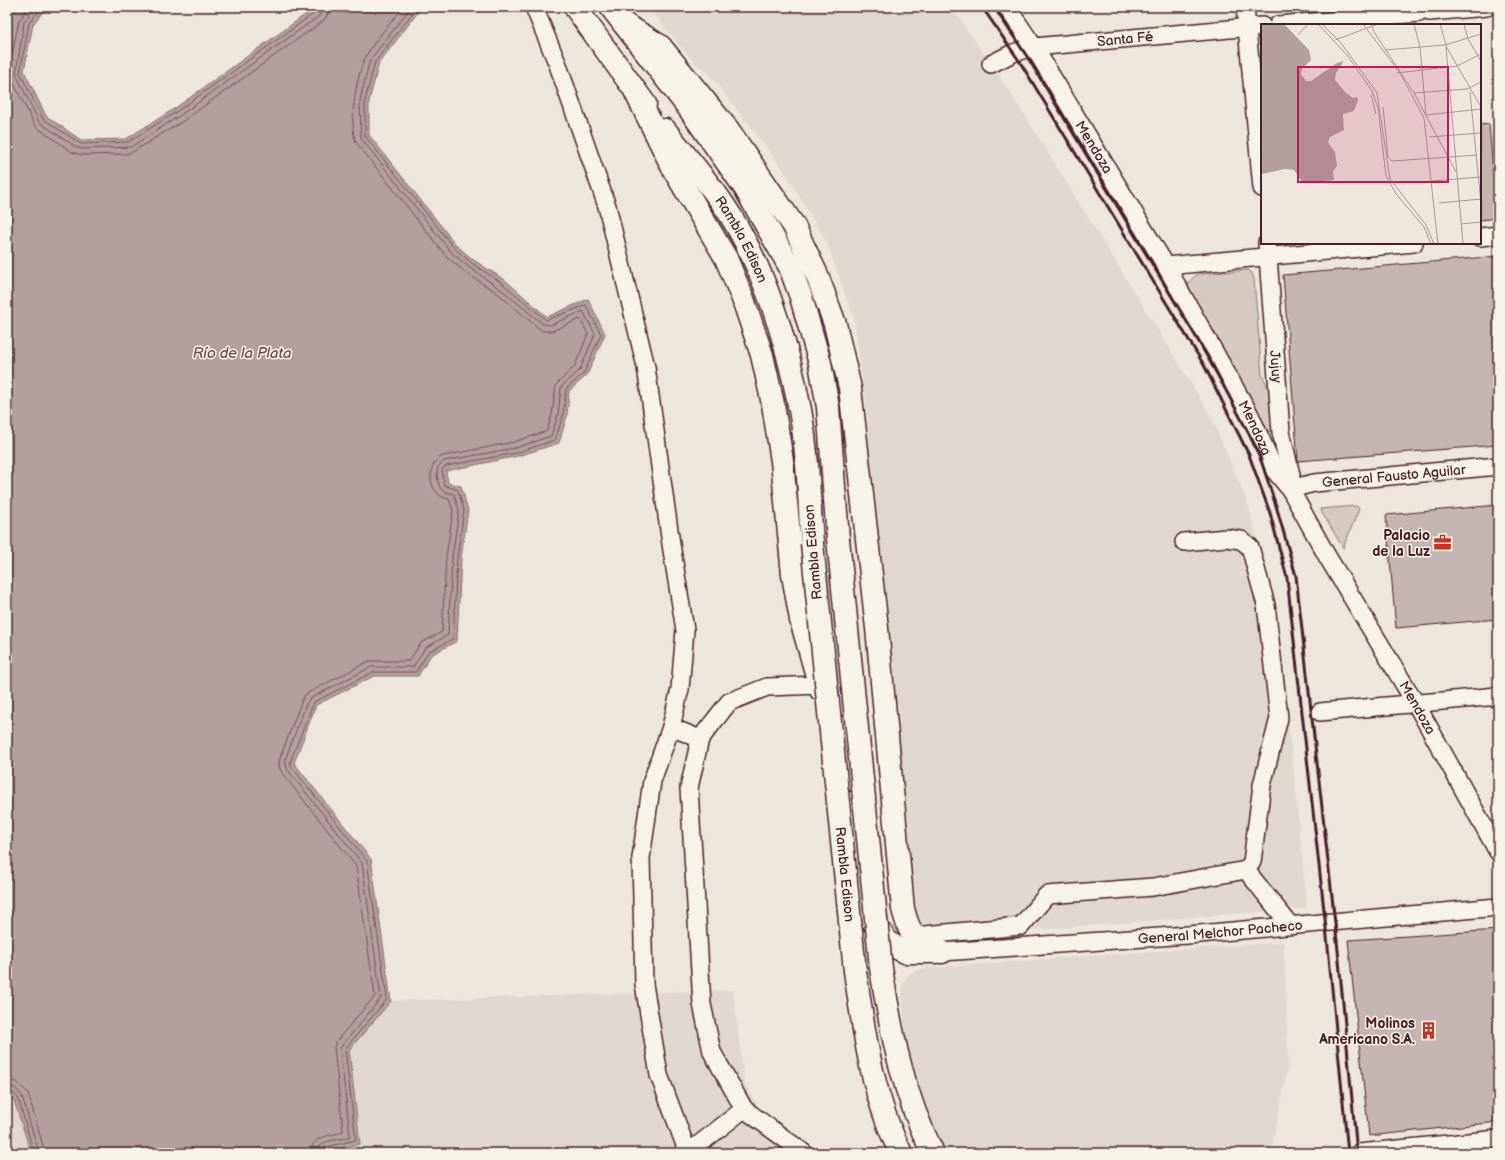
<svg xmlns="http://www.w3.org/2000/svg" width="1505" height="1160" font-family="'Balsamiq Sans',sans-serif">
	<rect width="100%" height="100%" fill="#ece6dd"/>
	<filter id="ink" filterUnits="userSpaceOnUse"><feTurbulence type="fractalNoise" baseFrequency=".025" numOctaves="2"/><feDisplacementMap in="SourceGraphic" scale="8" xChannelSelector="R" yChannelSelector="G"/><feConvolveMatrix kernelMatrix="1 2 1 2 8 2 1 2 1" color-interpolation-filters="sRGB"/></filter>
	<g filter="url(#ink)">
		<path fill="#e0d7d0" d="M648,7H952L1017,103L1210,414L1248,504L1269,587L1285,684L1307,908L910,940L867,413L854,318L827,243L783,169L707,71L695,63Z
			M1284,942L1288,1064L1271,1153H935L910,1071L906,1039L902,987L907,976L913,972L926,968Z
			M733,990L744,1083L783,1147L795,1153H317L360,1144L348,1050L391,1001Z
			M7,1093L14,1100L31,1153H7Z"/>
		<path fill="#d5c9c2" stroke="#907476" d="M1248,270L1252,273L1254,279L1262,375L1270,391L1274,434L1268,431L1249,394L1190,297C1186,286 1188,279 1199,274Z
			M1357,506L1359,509L1343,548L1320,509Z"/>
		<path fill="#b39f9d" stroke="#896c6f" d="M7,7H47L33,24L24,71L46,116L81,140L126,139L174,109L316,7H422L379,63L369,101V135L457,246L475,261L505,280L547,317L588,299L605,334L587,375L569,391L567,416L559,443L518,456L446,471L448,483L461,486L468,510L461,558L457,641L431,655L418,676H374L316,705L294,763L371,859L391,1001L349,1050L360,1144L317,1153H31L14,1100L7,1093Z"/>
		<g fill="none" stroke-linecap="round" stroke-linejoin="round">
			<path stroke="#745259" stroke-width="1" d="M28,7L19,21L9,69L10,76L35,126L72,152L81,155L127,154L134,151L183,121L323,21L328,14L329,7
				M35,7L24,22L16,74L39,122L76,147L81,149L131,147L179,116L319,16L323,7
				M42,7L29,23L20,73L43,119L81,144L128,142L176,112L316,12L318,7
				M7,1079L17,1082L28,1093L45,1153
				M7,1085L14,1087L22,1096L39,1153
				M7,1090L11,1091L18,1098L34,1153
				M311,1153C312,1133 331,1138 343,1131L334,1047L337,1040L375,996L356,866L282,773L279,766L280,758L302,700L306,694L369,661H409L421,643L442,632L446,557L453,511L449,499C445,498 441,497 438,494C427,484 429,461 443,456L514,442L547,431L552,414L556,385L575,366L588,334L580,319L552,331H542L496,292L466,273L446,256L356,142C348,125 357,72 366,56C376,38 391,23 403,7
				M317,1153C319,1137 340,1142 350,1136L340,1048L381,998L362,863L287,769L285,760L307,702L311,698L371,667H413L425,648L448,635L452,557L459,511L454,494C451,493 447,493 444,491C437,488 436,473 438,467L444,461L515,448L551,436L558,415L561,387L580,370L595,334L583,311L551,325L543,324L499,288L470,268L451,252L361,138L360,100L370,60L411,7
				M323,1153L326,1147L356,1140L345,1049L387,999L367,861L291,766L290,762L314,702L373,672H416L428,652L453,639L457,558L464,510L458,490L444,485L442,469L446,466L516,453L555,440L563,416L566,389L584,373L601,334L586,305L546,320L502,283L473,264L455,249L365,136V101L375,62L417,7"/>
		</g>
		<path fill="#c4b5b0" stroke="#4a1f2b" d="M1489,124L1497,218L1480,220V125Z
			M1498,256V445L1298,461L1283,275Z
			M1498,505V619L1396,628L1386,515Z
			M1498,930V1122L1369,1136L1348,940Z"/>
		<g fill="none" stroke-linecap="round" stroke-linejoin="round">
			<defs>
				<g id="minor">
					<path d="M534,7L558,65L607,206L646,367L671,544L685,630L680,689L671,727L652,781L641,858L644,984L659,1075L688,1153"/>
					<path id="s1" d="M1007,7L1034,47L1166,266L1250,415L1275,471L1290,489L1327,556L1416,704L1498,852"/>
					<path d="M1245,7L1262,188"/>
					<path d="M1429,12L1487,7"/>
					<path d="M1278,25L1419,13"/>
					<path id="s2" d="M991,64L1013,53L1034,47L1262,26"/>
					<path d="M1480,237L1498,235"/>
					<path id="s3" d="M1267,243L1281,432L1291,475L1290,489"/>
					<path d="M1166,266L1414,243"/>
					<path id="s4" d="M1290,489L1314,483L1498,466"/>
					<path d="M1320,712L1498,696"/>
					<path d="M671,727L700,739"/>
					<path d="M1246,870L1290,925"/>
					<path d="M914,936L1021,926L1047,895L1153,887L1246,870L1252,862L1262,785L1279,718L1266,605L1250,547L1241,540L1226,538L1184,542"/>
					<path id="s5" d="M942,952L1188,935L1498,907"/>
					<path d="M688,1153L744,1109"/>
					<path d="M804,1153L744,1109L712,1052L702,1004L689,788L700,739L729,702L767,687L820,685"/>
					<path d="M1359,1153L1498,1139"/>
				</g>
				<g id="major">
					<path d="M575,7L645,104"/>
					<path d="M611,7L688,107L745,188L790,267L801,297L820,363L828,407L838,539"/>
					<path d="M624,24L660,46L729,131L794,226L817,275L835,324L850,388L877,628L903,909C911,938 914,941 942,952"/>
					<path d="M636,93L674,170L726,258L743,299L762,355L773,404L782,461L793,575L801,620L821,690"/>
					<path id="s6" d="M665,130C683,153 704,177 721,201C762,260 787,340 800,410C808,453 809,499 812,543"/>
					<path d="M846,802L871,919L888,942L904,952H936"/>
				</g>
			</defs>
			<use href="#minor" stroke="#4a1f2b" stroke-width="20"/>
			<use href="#major" stroke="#4a1f2b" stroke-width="25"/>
			<use href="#minor" stroke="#f7f3e8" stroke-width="17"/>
			<use href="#major" stroke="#f7f3e8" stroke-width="22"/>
			<path stroke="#4a1f2b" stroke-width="3" d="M982,7L1020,62L1204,365L1249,455L1270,513L1287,578L1327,937L1348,1153
				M994,7L1028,58L1210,360L1258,451L1277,509L1296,576L1338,950L1357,1153"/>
			<defs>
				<g id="major-bridge">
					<path d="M838,539L881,968C891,1032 903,1095 933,1153"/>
					<path id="s7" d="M812,543L855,971C864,1032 872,1097 901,1153"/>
				</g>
			</defs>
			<use href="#major-bridge" stroke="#4a1f2b" stroke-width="25" stroke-linecap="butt"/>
			<use href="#major-bridge" stroke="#f7f3e8" stroke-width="22"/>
		</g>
	</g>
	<defs>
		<symbol id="office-bare" viewBox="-9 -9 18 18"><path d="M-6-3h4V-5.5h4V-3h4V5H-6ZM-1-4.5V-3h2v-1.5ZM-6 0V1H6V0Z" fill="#c8321e" stroke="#f7f3e8" stroke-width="2.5" paint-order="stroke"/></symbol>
		<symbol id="building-bare" viewBox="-9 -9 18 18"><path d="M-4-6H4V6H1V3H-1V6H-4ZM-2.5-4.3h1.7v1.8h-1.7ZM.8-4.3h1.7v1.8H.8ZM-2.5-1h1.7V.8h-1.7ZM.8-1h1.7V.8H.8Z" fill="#c8321e" stroke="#f7f3e8" stroke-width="2.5" paint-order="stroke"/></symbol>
	</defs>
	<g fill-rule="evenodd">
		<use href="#office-bare" x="1430" y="530" width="25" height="25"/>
		<use href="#building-bare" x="1416" y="1018" width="25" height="25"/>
	</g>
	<g text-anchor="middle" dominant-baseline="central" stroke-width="3" stroke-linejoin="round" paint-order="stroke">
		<g font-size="14" fill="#4a1f2b" stroke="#f7f3e8">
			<text stroke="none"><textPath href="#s2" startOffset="138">Santa Fé</textPath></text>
			<text stroke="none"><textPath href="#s1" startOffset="165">Mendoza</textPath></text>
			<text stroke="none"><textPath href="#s6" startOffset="134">Rambla Edison</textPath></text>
			<text stroke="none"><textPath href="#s3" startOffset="124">Jujuy</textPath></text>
			<text stroke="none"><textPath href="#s1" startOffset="489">Mendoza</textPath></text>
			<text stroke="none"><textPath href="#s4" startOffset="105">General Fausto Aguilar</textPath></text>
			<text transform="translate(813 552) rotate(-95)">Rambla Edison</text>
			<text stroke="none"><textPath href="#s1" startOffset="813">Mendoza</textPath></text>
			<text stroke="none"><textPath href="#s7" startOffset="333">Rambla Edison</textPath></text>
			<text stroke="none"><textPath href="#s5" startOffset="279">General Melchor Pacheco</textPath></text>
		</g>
		<g font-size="14" font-weight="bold" fill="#4a1f2b" stroke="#f7f3e8" text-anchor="end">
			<text x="1430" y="535">Palacio<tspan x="1430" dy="16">de la Luz</tspan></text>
			<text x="1415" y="1023">Molinos<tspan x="1415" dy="16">Americano S.A.</tspan></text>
		</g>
		<g font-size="15" font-style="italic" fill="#6f4c53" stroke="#f7f3e8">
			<text x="242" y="353">Río de la Plata</text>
		</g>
	</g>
	<g transform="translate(1261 24)">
		<rect width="220" height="220" fill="#ece6dd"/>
		<path d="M0,0H23L48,26L50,36L41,45L40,50L45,57H50L76,39L83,37L75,49L74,56L85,69L92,74L96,73L97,76L93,87L82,90L83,106L69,113L67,118L74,128L76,142L72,147L73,156L44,159L41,158L33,146L24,145L1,150L0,155Z" fill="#b39f9d"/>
		<path fill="none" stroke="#ab9696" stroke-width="1" d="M57,0L86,31L111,67L117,84L125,152L135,170L163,203L170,220M61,0L80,19L116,69L129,155L165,201L173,220M102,0L139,49L163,94L177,220M110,0L113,8L153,69L195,148M153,0L159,23L165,91M179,0L186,24L220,83M203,0L207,15L220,37M37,11L47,0M74,16L117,0M185,23L202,220M124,26L184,21L220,10M179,44L196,42L220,30M136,49L178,44M209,68L220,180M153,69L206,65L220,58M110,71L115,90M122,83L127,133L131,137M165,91L220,85M168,113L220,109M131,137L216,131M171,157L220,153M178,179L220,175M200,200L220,198"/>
		<path fill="#c2185b" fill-opacity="0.15" stroke="#c2185b" stroke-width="2" d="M37,43H187V158H37Z"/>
		<rect width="220" height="220" fill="none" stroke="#4a1f2b" stroke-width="2"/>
	</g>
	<rect width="1505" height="1160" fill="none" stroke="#f7f3e8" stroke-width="24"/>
	<rect x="12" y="12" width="1481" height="1136" fill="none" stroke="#4a1f2b" stroke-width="1.5" filter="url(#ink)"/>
</svg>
